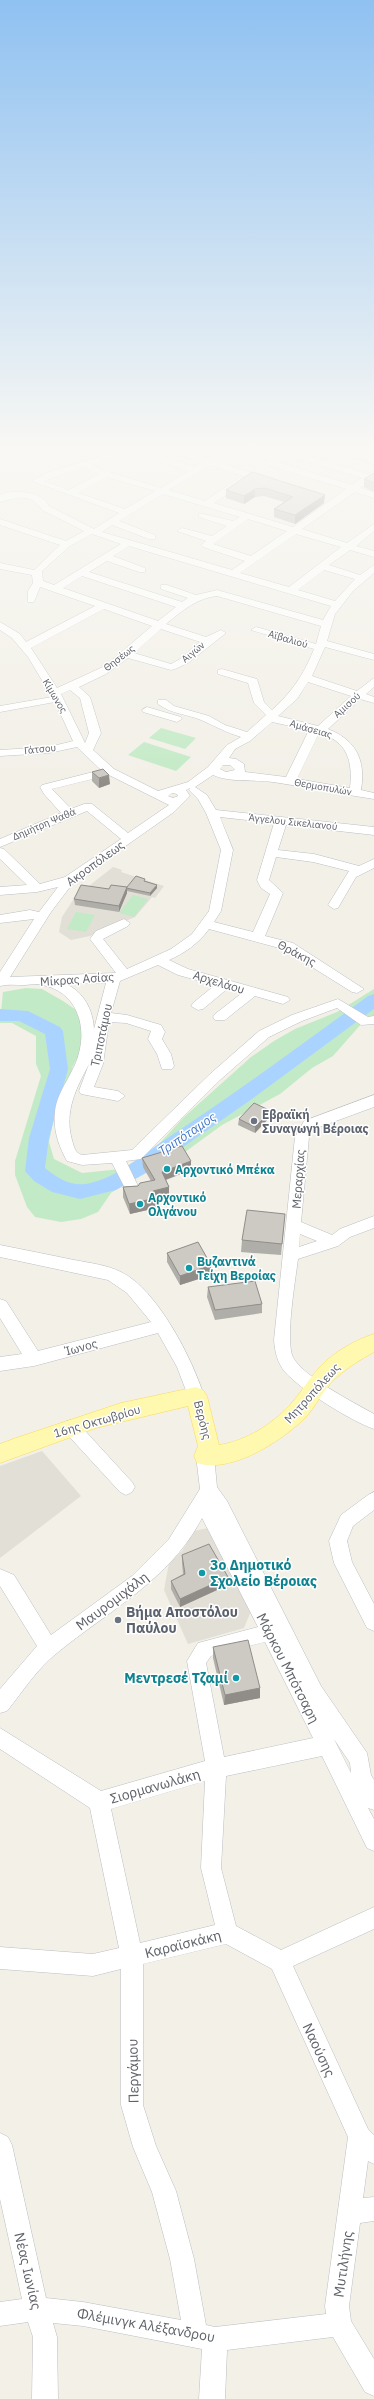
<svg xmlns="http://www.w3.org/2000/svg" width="374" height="2399" font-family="'IBM Plex Sans',sans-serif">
	<rect width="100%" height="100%" fill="#f2f0e7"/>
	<path fill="#e2dfd6" d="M113,867L122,870L121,872L164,886L155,898L152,897L135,917L90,936L71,940L59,932L62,917L75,897Z
		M42,1451L81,1496L0,1558V1466Z
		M208,1528L251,1611L244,1628L188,1644L164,1590L169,1563L182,1551L194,1531Z"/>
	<path fill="#c3eac6" d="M161,728L196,738L185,749L149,738Z
		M144,742L191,757L176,771L128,755Z
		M133,895L148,899L134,917L119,913Z
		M76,912L95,915L86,932L67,929Z
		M26,988L42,989L63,1001L76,1010L84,1023L86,1043L73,1066L68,1086L56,1108L49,1142L54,1159L82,1173L121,1169L127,1182L111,1193L98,1212L81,1219L61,1222L35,1217L27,1207L15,1175V1161L41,1076L36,1064V1036L12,1023H0L3,992Z
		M374,989V1016L362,1023L333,1056L312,1068L280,1094L222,1125L185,1152L158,1162L130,1180L124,1168L143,1157L160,1143L183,1118L251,1057L274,1041L295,1029L337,1012Z"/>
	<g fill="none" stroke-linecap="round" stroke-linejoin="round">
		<path fill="#aad4ff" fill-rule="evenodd" d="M374,994V1009L252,1099L146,1173L116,1190L80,1199L52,1192L34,1181L25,1171L29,1138L50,1069L45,1034L19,1021H0V1009L28,1011L60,1027L63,1031L68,1069L49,1138L45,1168C57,1178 70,1186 86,1184C115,1179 139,1157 163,1141C233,1095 300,1046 368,996Z"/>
		<defs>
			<path id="minor" d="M119,451H145L195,467L202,462L188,458V454L191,453L271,479V483L268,484L210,465L169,490L205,501L239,478H245V482L214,503L293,527L346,489L268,465L267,463L271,460L249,451H262L277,456L291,451L368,474L374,471L373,480L360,488L374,492V498L355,492L302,529L347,543L374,524V531L356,546L374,551V557L350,550L329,565L360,575L374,565V573L353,591L335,614L327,641L374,654V660L325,647L312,676L357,691L374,678V687L366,694L374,697V703L360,699L328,729C356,740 366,760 361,790L374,793V799C340,794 307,787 273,782C253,779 230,783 213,775L195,787L207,795L216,810L374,827V835L286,825L278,850L314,854L359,866L374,859V868L356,877L338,908L334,909L328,905L349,871L313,862L276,857L269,880L283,893L265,936L293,943L364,989L357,993L352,992L283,949L209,929C199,943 185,953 169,960L188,969L288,997L290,1000L283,1004L255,996L225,1020H215L213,1017L215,1014L242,993L227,989L203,1009L198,1010L191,1006L193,1003L215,985L178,975L158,965L120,981L111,1013L127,1015L161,1025L165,1032L162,1039L171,1054L174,1066L172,1069H162L157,1054L148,1039L151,1031L126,1023L109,1022L103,1064L94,1087L118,1091L125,1096L118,1101L81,1094L79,1091L89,1064C76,1089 64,1111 72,1140C74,1147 75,1153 82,1155L132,1150L210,1074L259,1031L292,1015L338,999L368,1017L374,1016V1024L361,1025L337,1008L302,1021L269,1037L220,1080L141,1159L126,1161L140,1190L138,1194H128L112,1163L82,1165L67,1161C58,1145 53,1129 55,1111C58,1089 74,1074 79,1053C87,1023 75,991 42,985C37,983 30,985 24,985C16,985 8,984 0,986V972L34,919L0,923V915L30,910L39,912L58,887L37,892L0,895V887L27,885L0,859V848L4,849L40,884L65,877L121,839L87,811L0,847V839L61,813L44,794L40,787L42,785L101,770L77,747L49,753L0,756V750L49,747L73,741L55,702L0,712V706L52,697L28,657L12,638L0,630V622L20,634L26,642L95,606L40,587L34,602H28V591L33,583L32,575L0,569V563L34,570L60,545L0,525V519L66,541L84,531L42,510C31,492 16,498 0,502V495C13,489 42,491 49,506L94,529L119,513L32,481L49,472ZM132,451L133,453L189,471L161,488L109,472L92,465ZM290,456L362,478L352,485L278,462ZM84,467L99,474L69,490L44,481ZM107,477L155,491L125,509L78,493ZM163,494L240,517L233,521L199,513V517L227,526L212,536L182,528L177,531L206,541L201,545L203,547L245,561L232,570L102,532L112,525L149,539H155V535L119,521ZM248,519L287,531L251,556L213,544ZM92,534L121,544L54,585L43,581L42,571L70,546ZM296,534L341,547L289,587L240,573ZM129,546L331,606L323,620L217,590L196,595L167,585H161V589L188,598L182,602L89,572L107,561L139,572H145V568L113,556ZM324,570L355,579L335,601L298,590ZM82,576L176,607L158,621L63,588ZM217,596L321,626L316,644L256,627L251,630L314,649C304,674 292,692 272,710L264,702L257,679L222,669L218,670V674L248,683L254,703L266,715L247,732L225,725L209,716L174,706L166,700H158V704C171,714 187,714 201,720C215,726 227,733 241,737L227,745L208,767L188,782L158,791L114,769L93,750L101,733L90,697L79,687L106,674L128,658L171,670L175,669L188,663L226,633L221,630L206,637L166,624C182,611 197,598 217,596ZM104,609L152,626L105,666L57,688L31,648ZM161,629L200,642L180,659L171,664L134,653ZM308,682L351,696L318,726L278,716L297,699ZM70,690L80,698L89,733L85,743L61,694ZM272,722L309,730L286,777L245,772L244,764L236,759L229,758L235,749L250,741ZM319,733C347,741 353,760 350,788L297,779ZM223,765H230L235,770L226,772L220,769ZM109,775L169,805L128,833L92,804H84L71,809L52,789ZM190,788L189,790L198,799L206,813L221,850L209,911L192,934L171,949L127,969L103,939L128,926L130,923L124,919L96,931L90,939L116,973L10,977L51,912L73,883L174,812L190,796L186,790ZM172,793L177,794L178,796L173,798L168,796ZM220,817L274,823L257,880L261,888L270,894L253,932L214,922L221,911L233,850ZM106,983L94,1029C93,1010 84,992 66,984Z
				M339,451H352L374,458V464Z
				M147,707L181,717L182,719L177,722L143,712L142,710Z
				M374,1095V1107L314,1129L309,1137L301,1222L332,1235L340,1229L374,1216V1228L350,1237L338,1246L298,1259C295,1283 286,1334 292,1355C299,1375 355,1403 374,1414V1429C351,1421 301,1390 285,1372C277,1362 275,1352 274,1340L295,1137L304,1121ZM300,1234L317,1241L299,1247Z
				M0,1245C25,1250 50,1255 74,1260C90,1263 107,1265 121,1272C157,1289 193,1360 204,1396L202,1401L196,1403L190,1401L177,1367L158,1333L34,1366L0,1371V1357L22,1354L0,1318V1299L6,1301L38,1351L151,1322L127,1293L108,1280L0,1257Z
				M71,1420L77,1422L132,1482L135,1487L132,1492L126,1495L120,1492L65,1432L63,1427L65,1422Z
				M205,1449L211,1451L214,1456L217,1487L227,1501L321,1686L367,1753L371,1775L374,1780V1810L368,1808L374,1819V1851L367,1848L322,1756L226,1776L221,1868L236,1926L281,1950L374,1907V1929L293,1966L368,2129L374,2135V2164L368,2161L363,2198L374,2197V2221L360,2223L349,2306L351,2321L374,2359V2396L365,2392L333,2337L227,2350L225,2399H199L202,2349L83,2326L53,2323L57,2337L58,2399H32L33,2337L28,2322L0,2326V2302L22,2299L0,2199V2133L8,2137L12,2145L46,2298L83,2302L181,2320L170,2259L152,2192L133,2147L121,2105V1969L93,1976L0,1969V1947L93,1954L119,1948L90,1808L0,1749V1728L101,1791L205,1761L187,1661L198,1643L258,1627L202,1518C170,1580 108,1611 57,1653C37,1669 23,1691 7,1711L0,1713V1689L37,1646L0,1586V1569L14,1575L51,1635L132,1576L169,1539L200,1489L196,1456L199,1451ZM265,1642L313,1738L224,1757L206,1663L211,1656ZM334,1739L350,1763L351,1773ZM205,1781L201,1868L215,1925L140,1943L111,1809ZM226,1944L272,1969L348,2137L325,2306L326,2314L215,2327L206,2325L194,2259L176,2191L156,2146L143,2105V1964Z
				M374,1492V1510L353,1526L347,1541L352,1562L374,1604V1631L367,1628L334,1563L329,1541L341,1515L368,1495Z"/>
			<path id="major" d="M374,1334V1352C360,1360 348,1367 336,1378C323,1389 316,1407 304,1419C281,1441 231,1474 197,1463L194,1456L198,1446L188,1406L96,1428L0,1463V1444L16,1438L121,1403L196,1387L203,1390L207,1396L219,1445C246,1441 271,1425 290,1405C301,1393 309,1378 320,1367C334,1352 355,1340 374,1334Z"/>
		</defs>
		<use href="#minor" stroke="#bcbec3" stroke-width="1"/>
		<use href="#major" stroke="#fcda56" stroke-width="1"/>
		<use href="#minor" fill="#fff" fill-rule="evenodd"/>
		<use href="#major" fill="#fff8af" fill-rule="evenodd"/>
	</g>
	<path fill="#b0aea9" d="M252,472L324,503L295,524L274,517V509L284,502L264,496L255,497L244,504L226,498V490Z
		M374,473V492L364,487V479Z
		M92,772L110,784L99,788L92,781Z
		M145,881L157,885V888L150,896L127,891V893L119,912L75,905L74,899L109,889L127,887Z
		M271,1111L270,1117L255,1133L238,1125L239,1119Z
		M142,1158L191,1170L166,1180L169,1187V1197L156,1200V1208L130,1214L123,1197V1187L138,1186L151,1181L143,1167Z
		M284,1226L281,1255L241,1252L242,1240Z
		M167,1253L211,1275L180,1285L167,1262Z
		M208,1287L262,1304V1313L215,1320L207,1297Z
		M182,1555L228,1577V1585L180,1607L171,1589V1581L183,1574L182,1563Z
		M213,1647L260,1698L224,1705L213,1658Z"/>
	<path fill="#908d89" d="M255,489V497L244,504V496Z
		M325,495L324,503L295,524V515Z
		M109,775L110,784L99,788V778Z
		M157,885V888L150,896V893Z
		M127,887V893L119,912V906Z
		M271,1111L270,1117L255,1133V1127Z
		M191,1161V1170L162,1181V1172Z
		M169,1187V1197L156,1200V1208L130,1214L129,1204L153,1191Z
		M211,1265V1275L180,1285V1276Z
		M228,1577V1585L180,1607V1599Z
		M260,1688V1698L224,1705L225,1695Z"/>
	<path fill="#cdcac4" stroke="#908d89" d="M252,472L325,495L295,515L274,509L293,497L265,488L255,489L244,496L226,490Z
		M374,473V483L364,479Z
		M103,769L109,775L99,778L92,772Z
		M136,876L145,879L144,881L157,885L150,893L126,888L127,887Z
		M81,885L109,889L111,885L127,887L119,906L74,899Z
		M254,1103L271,1111L255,1127L239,1119Z
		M182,1146L191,1161L162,1172L169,1187L153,1191L156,1198L129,1204L123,1187L138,1186L140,1183L155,1180L142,1158Z
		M247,1210L285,1214L282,1244L242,1240Z
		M198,1242L211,1265L180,1276L167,1253Z
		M255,1281L262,1304L215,1310L208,1287Z
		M209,1544L228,1577L180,1599L171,1581L185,1574L182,1555Z
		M248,1640L260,1688L225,1695L213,1647Z"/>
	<linearGradient id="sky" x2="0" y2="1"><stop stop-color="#8fc1f1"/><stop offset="0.57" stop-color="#f9f8f4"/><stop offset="1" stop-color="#f9f8f4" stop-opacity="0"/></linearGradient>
	<rect width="374" height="787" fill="url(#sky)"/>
	<g fill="#6b7280" stroke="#fff" stroke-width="1.5">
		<circle cx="254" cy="1121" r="4"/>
		<circle cx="118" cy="1620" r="4"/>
	</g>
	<g fill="#0f9aa8" stroke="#fff" stroke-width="1.5">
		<circle cx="167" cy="1169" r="4"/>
		<circle cx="140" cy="1204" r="4"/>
		<circle cx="189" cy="1268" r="4"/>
		<circle cx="202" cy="1573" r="4"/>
		<circle cx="236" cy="1678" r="4"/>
	</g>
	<g text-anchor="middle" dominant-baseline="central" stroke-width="3" stroke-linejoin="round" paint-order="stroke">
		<g font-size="10" fill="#5e6269" stroke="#fff">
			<text transform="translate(288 639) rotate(16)">Αϊβαλιού</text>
			<text transform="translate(193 652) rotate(-40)">Αιγών</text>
			<text transform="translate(119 658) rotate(-38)">Θησέως</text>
			<text transform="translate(55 696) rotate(59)">Κίμωνος</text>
			<text transform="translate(347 705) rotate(-42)">Αμισού</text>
			<text transform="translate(311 729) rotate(16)">Αμάσειας</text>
			<text transform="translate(40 749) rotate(-6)">Γάτσου</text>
			<text transform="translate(323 787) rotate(10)">Θερμοπυλών</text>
			<text transform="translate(293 822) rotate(6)">Άγγελου Σικελιανού</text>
			<text transform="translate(44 824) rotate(-23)">Δημήτρη Ψαθά</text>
		</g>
		<g font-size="12" fill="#5e6269" stroke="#fff">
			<text transform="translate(95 863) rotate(-36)">Ακροπόλεως</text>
			<text transform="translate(297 953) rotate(28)">Θράκης</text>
			<text transform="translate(77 979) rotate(-4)">Μίκρας Ασίας</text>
			<text transform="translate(219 982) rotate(17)">Αρχελάου</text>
			<text transform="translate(101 1035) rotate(-78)">Τριποτάμου</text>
			<text transform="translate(298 1179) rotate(-86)">Μεραρχίας</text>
			<text transform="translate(81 1347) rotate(-15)">Ίωνος</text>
			<text transform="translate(312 1393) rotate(-48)">Μητροπόλεως</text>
			<text transform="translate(203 1420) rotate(76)">Βερόης</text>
			<text transform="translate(97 1421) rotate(-16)">16ης Οκτωβρίου</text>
		</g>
		<g font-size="12" font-weight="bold" fill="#5b616d" stroke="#fff" text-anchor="start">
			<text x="262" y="1114">Εβραϊκή<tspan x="262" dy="14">Συναγωγή Βέροιας</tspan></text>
		</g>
		<g font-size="12" font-weight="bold" fill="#0d838f" stroke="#fff" text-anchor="start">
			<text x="175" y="1169">Αρχοντικό Μπέκα</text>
			<text x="148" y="1197">Αρχοντικό<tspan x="148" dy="14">Ολγάνου</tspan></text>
			<text x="197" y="1261">Βυζαντινά<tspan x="197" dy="14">Τείχη Βεροίας</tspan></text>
		</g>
		<g font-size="13" font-style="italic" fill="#4076c4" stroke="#fff">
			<text transform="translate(187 1134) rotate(-34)">Τριπόταμος</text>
		</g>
		<g font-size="14" font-weight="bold" fill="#0d838f" stroke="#fff" text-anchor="start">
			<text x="210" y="1565">3ο Δημοτικό<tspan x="210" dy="16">Σχολείο Βέροιας</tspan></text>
			<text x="228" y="1678" text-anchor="end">Μεντρεσέ Τζαμί</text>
		</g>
		<g font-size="14" fill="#5e6269" stroke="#fff">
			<text transform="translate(112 1601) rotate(-37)">Μαυρομιχάλη</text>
			<text transform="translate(288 1668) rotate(63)">Μάρκου Μπότσαρη</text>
			<text transform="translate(155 1786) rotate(-16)">Σιορμανωλάκη</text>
			<text transform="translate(183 1944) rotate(-14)">Καραϊσκάκη</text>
			<text transform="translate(319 2050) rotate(65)">Ναούσης</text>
			<text transform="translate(133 2071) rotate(-91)">Περγάμου</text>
			<text transform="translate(343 2264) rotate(-82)">Mυτιλήνης</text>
			<text transform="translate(28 2271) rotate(77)">Νέας Ιωνίας</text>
			<text transform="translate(146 2325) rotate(10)">Φλέμινγκ Αλέξανδρου</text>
		</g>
		<g font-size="14" font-weight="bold" fill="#5b616d" stroke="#fff" text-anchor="start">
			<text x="126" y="1612">Βήμα Αποστόλου<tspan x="126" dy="16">Παύλου</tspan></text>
		</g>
	</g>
</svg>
